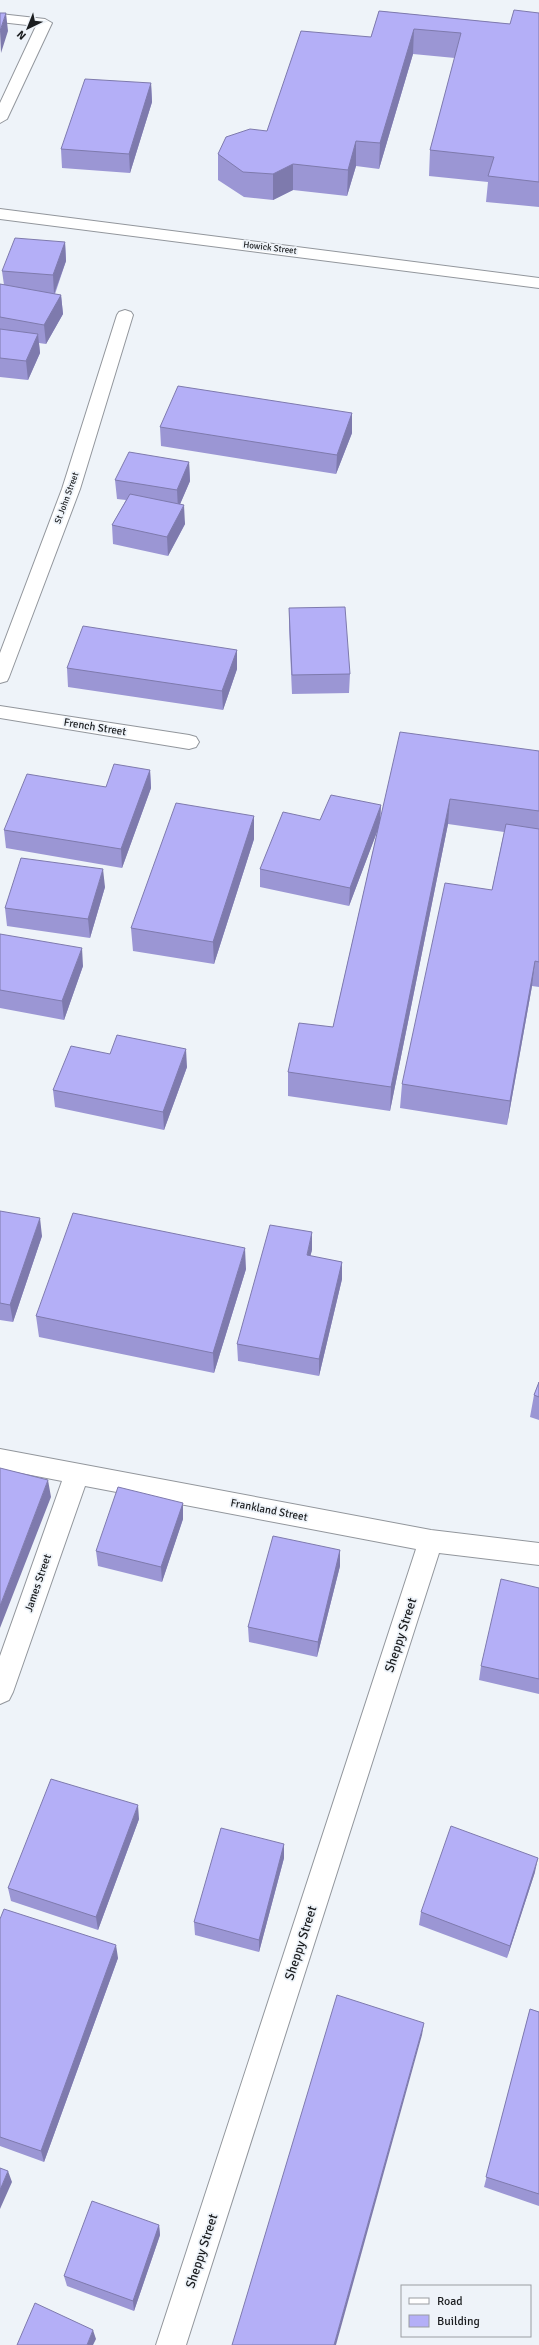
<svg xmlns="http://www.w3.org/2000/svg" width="539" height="2345" font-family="Signika,sans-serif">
	<rect width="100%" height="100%" fill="#eef3f9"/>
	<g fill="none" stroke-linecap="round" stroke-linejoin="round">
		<defs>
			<path id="minor" d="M0,14L45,19L52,23L7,119L0,123V103L36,26L0,22Z
				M0,209L539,278V288L0,219Z
				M125,310L131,312L133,315L80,489L9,677L7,681L0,683V653L62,489L117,315L119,312Z
				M0,706L189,735L196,737L199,742L196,747L189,749L0,718Z
				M0,1449L431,1530L539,1543V1565L439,1553L186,2345H156L416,1549L85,1486L13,1692L9,1700L0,1704V1656L62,1481L0,1469Z"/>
		</defs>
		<use href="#minor" stroke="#92969c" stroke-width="2"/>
		<use href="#minor" fill="#fff" fill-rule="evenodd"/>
	</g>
	<path fill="#9b96d4" d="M379,11L510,24L539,13V207L486,202L488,182L429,176L430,150L455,58L413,54L379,169L356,166L347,196L293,190L273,200L244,197L218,180V154L267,131L371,37Z
		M151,83L152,102L130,173L62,168L61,149Z
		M65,242L66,261L55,294L61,295L63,314L46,344L39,343L40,353L28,380L0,377V284L4,285L2,271Z
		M352,413V433L336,474L161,446L160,427Z
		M189,462L190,481L180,504L185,524L168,556L113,544L112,525L126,500L117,499L115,480Z
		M289,608L350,674L349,693L292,694L289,627Z
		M237,650V669L223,710L68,687L67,668Z
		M539,751V987L532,986L507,1125L400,1108L402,1084L492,890L504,832L448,824L390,1111L288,1096V1072L333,1027L378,829L349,906L260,887V869L320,820L381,805L380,820Z
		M150,770L151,788L122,868L6,848L4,830L106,787Z
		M254,816V839L214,964L133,951L131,928Z
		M105,887L90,938L7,926L5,908Z
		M0,934L83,966L64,1020L0,1008Z
		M110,1054L187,1067L164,1130L55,1107L53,1090Z
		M0,1211L42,1236L13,1322L0,1320Z
		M312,1250L310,1256L342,1262V1279L319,1376L238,1361L237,1344Z
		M246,1269L214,1373L39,1337L36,1316Z
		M539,1382V1420L530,1417L534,1395Z
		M183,1503V1519L162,1582L98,1566L96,1551Z
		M340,1550V1566L317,1657L249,1642L248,1627Z
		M539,1588V1694L479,1680L481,1666Z
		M139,1819L98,1930L11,1901L8,1888Z
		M284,1844V1858L259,1952L195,1935L194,1922Z
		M535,1872L507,1958L419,1925L421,1912Z
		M0,1919L118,1958L44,2162L0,2146Z
		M530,2009L539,2012V2206L484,2187Z
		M159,2225L160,2235L134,2311L67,2286L64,2276Z"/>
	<path fill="#7e7aad" d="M6,13L8,31L1,53L0,31Z
		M414,29L413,54L379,169L380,143Z
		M151,83L152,102L130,173L129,154Z
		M356,141V166L347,196L348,170Z
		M293,164V190L273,200V174Z
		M65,242L66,261L54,294L53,275Z
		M61,295L63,314L46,344L44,325Z
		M38,334L40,353L28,380L26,361Z
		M352,413V433L336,474L337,455Z
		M189,462L190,481L178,509L177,490Z
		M184,505L185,524L168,556L167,537Z
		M237,650V669L223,710L222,691Z
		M150,770L151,788L122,868L121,849Z
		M450,799L448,824L390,1111L391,1087Z
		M381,805L380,824L349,906L350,888Z
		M254,816V839L214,964L213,942Z
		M103,869L105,887L90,938L88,919Z
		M82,948L83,966L64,1020L62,1001Z
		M535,961L532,986L507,1125L510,1101Z
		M186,1049L187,1067L164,1130L163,1112Z
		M40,1218L42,1236L13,1322L10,1305Z
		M312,1232V1250L306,1273L307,1255Z
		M245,1248L246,1269L214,1373L213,1353Z
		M342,1262V1279L319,1376V1359Z
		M48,1480L51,1497L0,1628V1606Z
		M183,1503V1519L162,1582L161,1567Z
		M340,1550V1566L317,1657L318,1642Z
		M138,1805L139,1819L98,1930L96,1917Z
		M284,1844V1858L259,1952V1940Z
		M538,1858L535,1872L507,1958L510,1946Z
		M116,1945L118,1958L44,2162L41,2151Z
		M424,2023L422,2035L336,2345H334Z
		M8,2171L12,2182L0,2209V2190Z
		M159,2225L160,2235L134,2311L133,2301Z
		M93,2330L96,2339L93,2345H87Z"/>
	<path fill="#b4aff7" stroke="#7e7aad" d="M514,10L539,13V182L488,176L494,157L430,150L461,33L414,29L380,143L356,141L348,170L293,164L273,174L243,172L218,154L226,137L250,129L267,131L301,31L371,37L379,11L510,24Z
		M0,13H6L0,31Z
		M85,79L151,83L129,154L61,149Z
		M15,238L65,242L53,275L2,271Z
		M0,284L61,295L44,325L0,317Z
		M0,329L38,334L26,361L0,358Z
		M178,386L352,413L337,455L160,427Z
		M129,452L189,462L177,490L115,480Z
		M130,494L184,505L167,537L112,525Z
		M345,607L350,674L292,675L289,608Z
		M83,626L237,650L222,691L67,668Z
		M400,732L539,751V811L450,799L391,1087L288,1072L299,1023L333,1027Z
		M114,764L150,770L121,849L4,830L27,774L106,787Z
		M331,795L381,805L350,888L260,869L283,812L320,820Z
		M176,803L254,816L213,942L131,928Z
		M506,824L539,829V962L535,961L510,1101L402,1084L445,883L492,890Z
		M21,858L103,869L88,919L5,908Z
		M0,934L82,948L62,1001L0,990Z
		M117,1035L186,1049L163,1112L53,1090L71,1046L110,1054Z
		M0,1211L40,1218L10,1305L0,1303Z
		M73,1213L245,1248L213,1353L36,1316Z
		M270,1225L312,1232L307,1255L342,1262L319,1359L237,1344Z
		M539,1382V1397L534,1395Z
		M0,1468L48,1480L0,1606Z
		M118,1487L183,1503L161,1567L96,1551Z
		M273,1536L340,1550L318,1642L248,1627Z
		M501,1579L539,1588V1679L481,1666Z
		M51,1779L138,1805L96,1917L8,1888Z
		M451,1826L538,1858L510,1946L421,1912Z
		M221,1828L284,1844L259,1940L194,1922Z
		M4,1909L116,1945L41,2151L0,2137V1919Z
		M337,1995L424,2023L334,2345H232Z
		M530,2009L539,2012V2194L486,2177Z
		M0,2168L8,2171L0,2190Z
		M92,2201L159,2225L133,2301L64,2276Z
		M35,2303L93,2330L87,2345H17Z"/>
	<g text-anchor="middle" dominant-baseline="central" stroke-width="3.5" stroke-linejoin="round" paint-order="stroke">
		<g font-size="9" fill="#1b1d1f" stroke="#eef3f9">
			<text transform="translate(270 248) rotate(7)">Howick Street</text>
			<text transform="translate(67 498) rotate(-70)">St John Street</text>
		</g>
		<g font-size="11" fill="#1b1d1f" stroke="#eef3f9">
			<text transform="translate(95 727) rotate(9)">French Street</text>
			<text transform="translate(269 1510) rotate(11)">Frankland Street</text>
			<text transform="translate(38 1583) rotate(-71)">James Street</text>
		</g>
		<g font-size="13" fill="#1b1d1f" stroke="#eef3f9">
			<text transform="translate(401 1635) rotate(-72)">Sheppy Street</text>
			<text transform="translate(301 1943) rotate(-72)">Sheppy Street</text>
			<text transform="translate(202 2251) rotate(-72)">Sheppy Street</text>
		</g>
	</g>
	<rect x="401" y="2285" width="130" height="52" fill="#eef3f9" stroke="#9a9da2"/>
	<rect x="409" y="2298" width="20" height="6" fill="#ffffff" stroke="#9a9da2"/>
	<text x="437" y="2305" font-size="12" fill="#1b1d1f">Road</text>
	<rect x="409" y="2315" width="20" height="12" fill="#b4aff7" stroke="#9a9da2"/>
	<text x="437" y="2325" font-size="12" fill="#1b1d1f">Building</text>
	<g transform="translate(28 28) rotate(223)" stroke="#eef3f9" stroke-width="3" paint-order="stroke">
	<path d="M0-3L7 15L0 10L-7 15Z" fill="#1b1d1f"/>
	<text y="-6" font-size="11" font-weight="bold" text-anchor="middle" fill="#1b1d1f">N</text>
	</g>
</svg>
